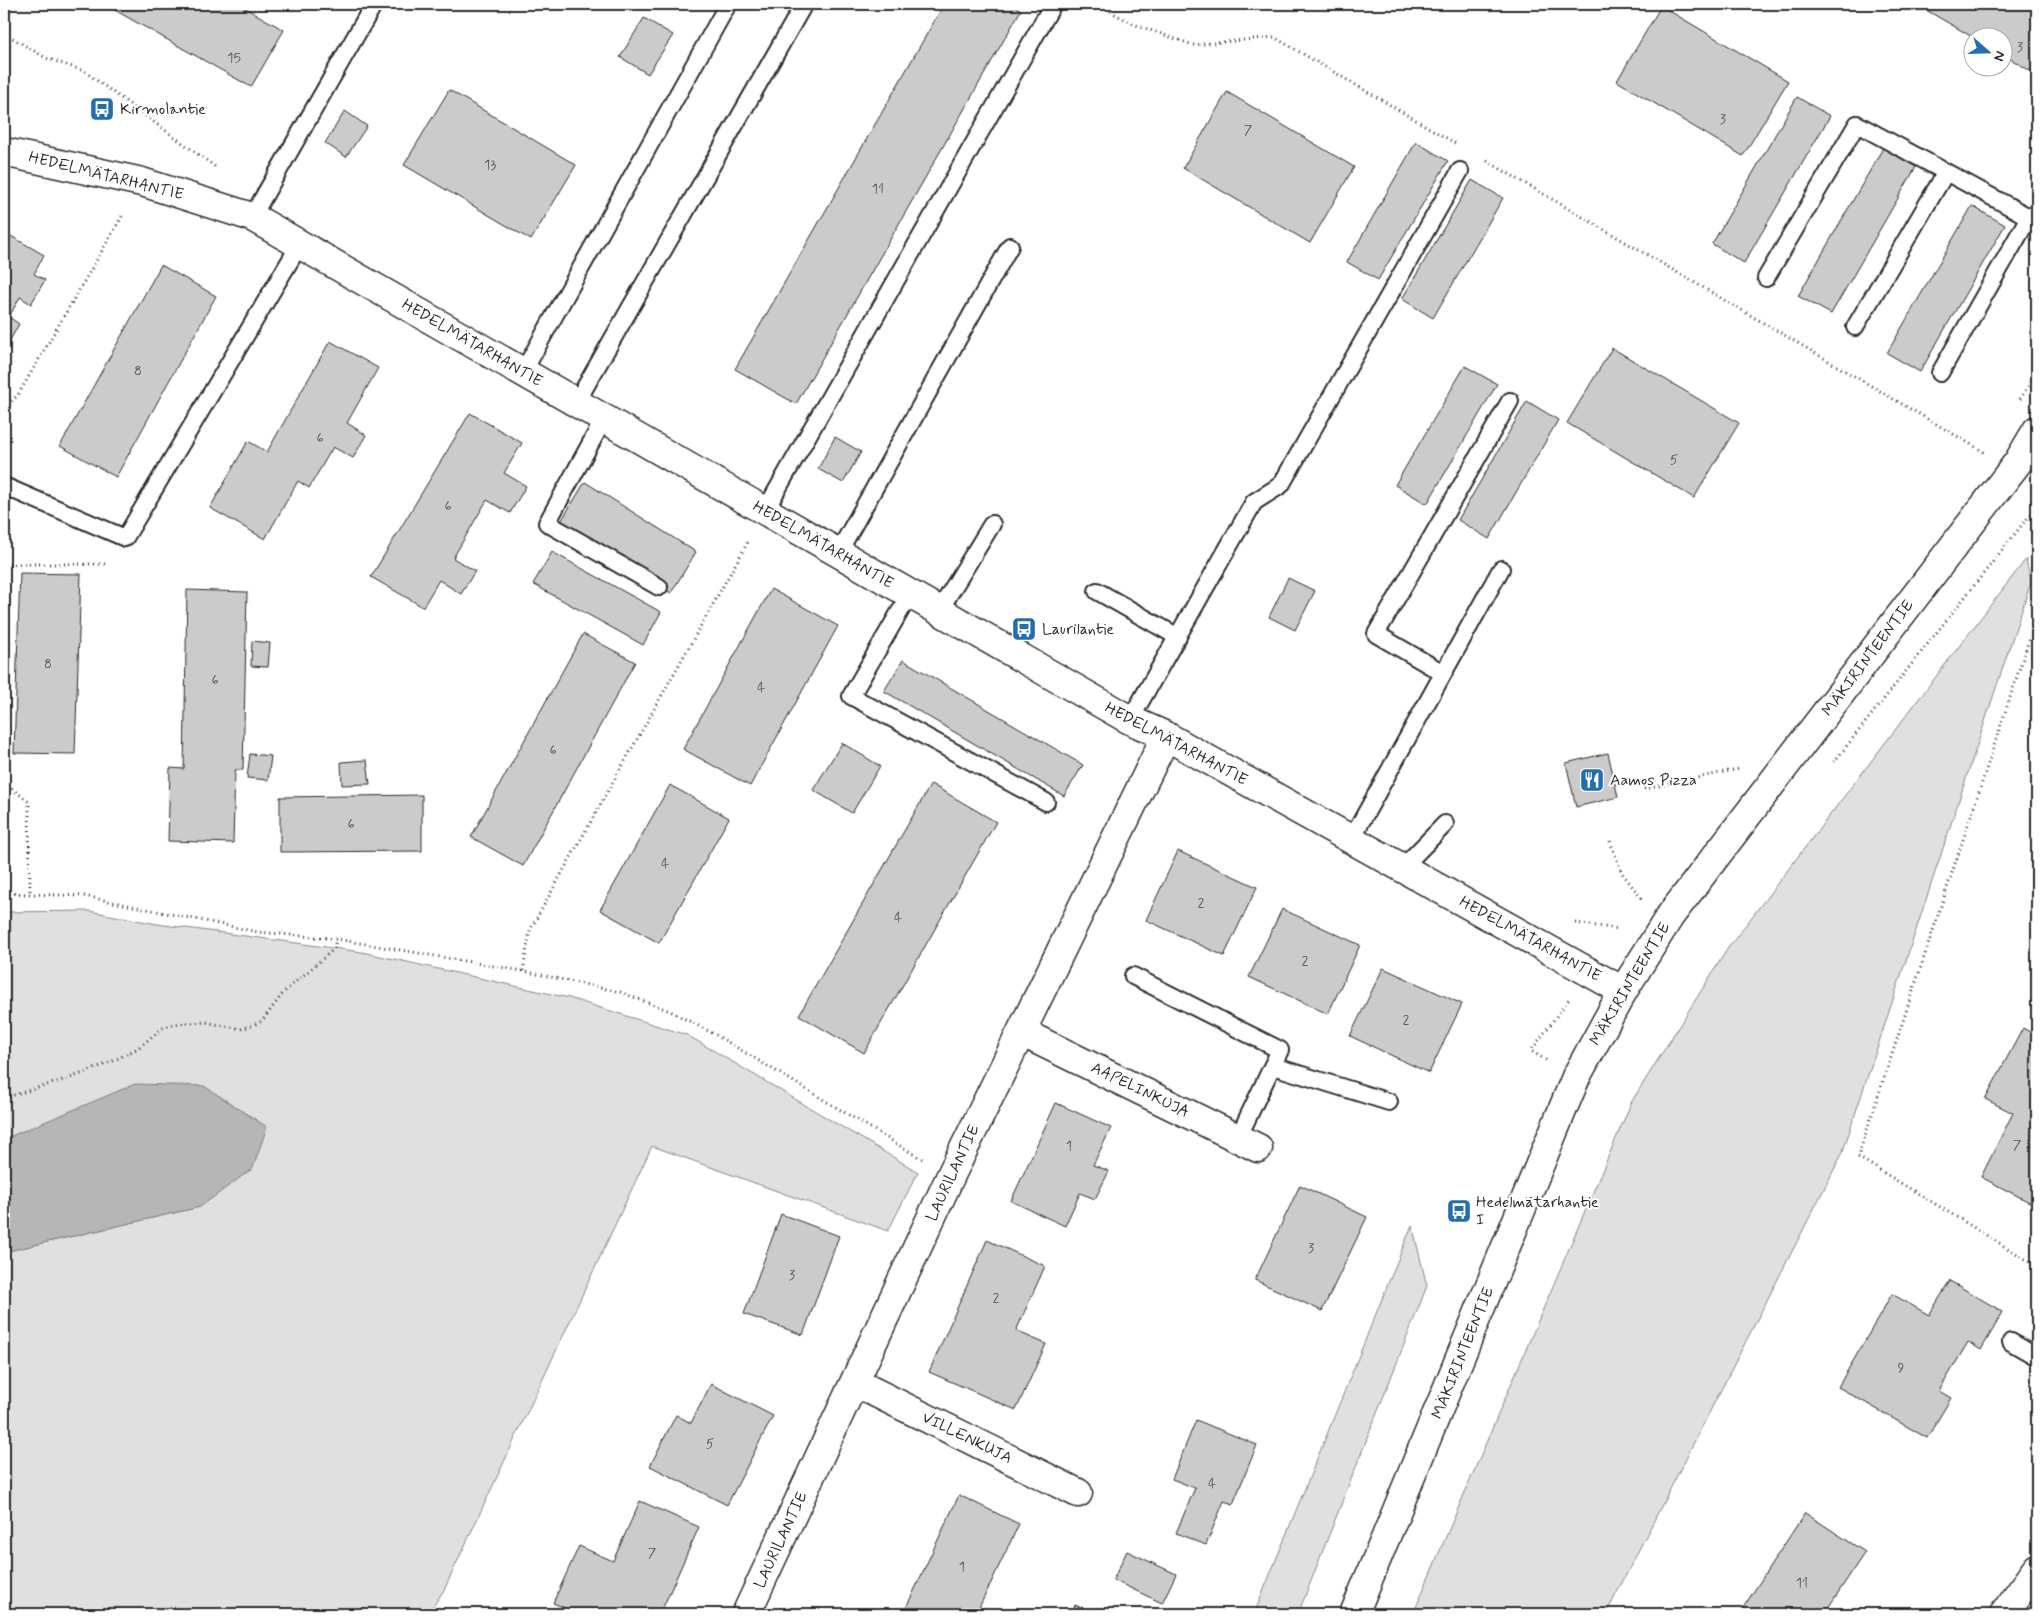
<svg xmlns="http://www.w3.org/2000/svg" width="2041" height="1618" font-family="Mynerve,sans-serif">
	<rect width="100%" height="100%" fill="#fff"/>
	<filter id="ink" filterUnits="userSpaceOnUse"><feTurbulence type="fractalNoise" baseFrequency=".02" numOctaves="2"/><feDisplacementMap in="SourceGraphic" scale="10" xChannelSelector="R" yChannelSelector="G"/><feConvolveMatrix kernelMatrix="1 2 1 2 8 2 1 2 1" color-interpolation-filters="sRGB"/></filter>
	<g filter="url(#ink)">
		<path fill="#e0e0e0" stroke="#868686" d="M2026,559L2031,582L1842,1154L1606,1614H1413L1632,1101L1728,948Z
			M89,911L157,924L362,952L569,998L687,1035L918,1172L888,1231L652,1146L444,1590L428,1614H4V1252L200,1207L4,1139V912Z
			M1412,1225L1427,1286L1298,1614H1254Z"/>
		<path fill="#b6b6b6" stroke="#7e7e7e" d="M135,1084L204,1086L267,1127L253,1168L200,1207L4,1252V1139Z"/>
		<path fill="#cbcbcb" stroke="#2b2b2b" d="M104,4H238L284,30L251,87Z
			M944,4H1011L1021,10L796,404L735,369Z
			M1922,4H2037V75L2004,55V38H1974L1921,7Z
			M1661,6L1788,81L1743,156L1617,81Z
			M644,18L673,35L648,74L620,57Z
			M449,90L576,165L531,240L404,165Z
			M1227,92L1354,167L1310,243L1183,168Z
			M1797,97L1830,116L1744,263L1712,244Z
			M345,111L367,126L346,157L325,143Z
			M1416,142L1448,161L1378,280L1347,262Z
			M1883,148L1916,167L1831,314L1798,296Z
			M1472,180L1503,198L1433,318L1402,299Z
			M1972,206L2005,225L1920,372L1887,353Z
			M4,232L44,255L34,274L45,280L31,304L20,297L9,317L19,324L4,351Z
			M161,265L216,296L116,477L60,446Z
			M330,341L378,368L347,423L366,435L353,458L333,447L309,488L298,481L265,539L210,508L248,441L267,452Z
			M1612,348L1739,423L1694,498L1567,423Z
			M1465,366L1497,384L1427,504L1395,485Z
			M1527,401L1558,420L1489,539L1458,520Z
			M470,413L522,443L504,473L526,486L510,513L487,500L453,558L475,571L461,594L439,580L423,607L371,577Z
			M835,437L861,452L843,483L818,469Z
			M585,482L696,552L671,593L560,523Z
			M552,552L661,612L643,645L533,584Z
			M20,573L81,574L75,754L14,753Z
			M1288,578L1315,591L1295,630L1269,617Z
			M771,589L838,626L750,786L683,749Z
			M187,590L247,592L243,770H235L233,843L168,841L170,768L184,769Z
			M583,634L635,662L523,866L471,837Z
			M252,641L270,643L268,667L251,666Z
			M903,660L1083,765L1064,796L884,691Z
			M842,743L880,766L852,813L813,790Z
			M1608,753L1618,797L1576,807L1566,763Z
			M250,754L271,756L268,780L247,778Z
			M367,760L370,784L342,785L341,762Z
			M931,784L996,822L864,1053L799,1015Z
			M670,785L729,818L659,943L600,910Z
			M422,795V851L280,852V797Z
			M1178,851L1257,887L1224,956L1146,920Z
			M1282,909L1360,945L1328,1014L1249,977Z
			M1383,968L1462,1004L1429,1073L1350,1036Z
			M2023,1028L2037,1036V1206L1981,1177L2013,1113L1985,1099Z
			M1056,1103L1111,1128L1093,1165L1109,1171L1095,1199L1080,1193L1065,1226L1011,1201Z
			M1300,1185L1367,1217L1322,1311L1255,1280Z
			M781,1214L839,1236L803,1335L744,1314Z
			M987,1240L1045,1266L1016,1331L1046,1344L1016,1410L929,1372Z
			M1950,1281L2003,1312L1981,1350L1968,1342L1939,1391L1951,1398L1927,1438L1838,1387L1892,1294L1929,1315Z
			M711,1384L773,1416L727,1505L650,1466L676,1415L691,1423Z
			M1196,1420L1257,1445L1233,1504L1224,1501L1206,1545L1176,1533L1195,1488L1172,1479Z
			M959,1495L1019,1524L976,1614H914L905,1610Z
			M640,1501L699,1527L660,1614H579L553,1603L579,1546L613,1561Z
			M1805,1513L1865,1552L1824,1614H1739Z
			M1127,1551L1176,1574L1162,1603L1113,1580Z
			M1075,1605L1096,1614H1071Z"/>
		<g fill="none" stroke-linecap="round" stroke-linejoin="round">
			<defs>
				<path id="lane" d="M252,217L374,4
					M1766,278L1857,124L2029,217
					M1855,327L1946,172
					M523,372L728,4
					M1940,373L2029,217L2037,212
					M576,403L804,4
					M604,419L547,523L659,587
					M4,486L125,538L300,244
					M765,511L1053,4
					M838,553L1010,246
					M1097,591L1178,637
					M910,594L851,696L1046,802
					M939,611L992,524
					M1443,673L1376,634L1510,401
					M1130,720L1254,502L1281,485L1460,171
					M1351,840L1501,569
					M1402,868L1445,824
					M1133,976L1280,1050L1238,1138
					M1273,1066L1389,1102
					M2011,1342L2037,1357"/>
				<path id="street" d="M4,152L142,182L252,217L1130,720L1166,736L1623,991
					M1021,1032L1258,1148
					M856,1383L1078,1493
					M746,1614L952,1173L1166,736
					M2004,1614L2037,1568"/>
				<path id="secondary" d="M1354,1614L1576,1077L1623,991L1670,916L2018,462L2037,430"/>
			</defs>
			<use href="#lane" stroke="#2b2b2b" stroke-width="20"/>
			<use href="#street" stroke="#2b2b2b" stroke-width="31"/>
			<use href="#secondary" stroke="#2b2b2b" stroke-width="31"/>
			<path stroke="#2b2b2b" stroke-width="3" stroke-dasharray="1 4" stroke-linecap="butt" d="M1097,4L1133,24L1193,45L1274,37L1455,143
				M4,33L46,58L84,71L217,168
				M1487,161L1984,452
				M2020,399L2037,372
				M4,408L18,395L124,213
				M4,564H107
				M2037,616L1858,1157L2037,1266
				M1834,762L2037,506
				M4,782L29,802L30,892
				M1644,789L1739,769
				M1610,841L1622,873L1642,899
				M4,893L84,896L258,932L336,939L523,971L620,992L670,1011L716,1035L922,1159
				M1575,923L1619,929
				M523,971L530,930L749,540
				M1546,1060L1531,1051L1569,999
				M4,1098L73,1077L111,1062L138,1048L163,1028L173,1024L205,1022L241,1029L251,1026L262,1021L284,992L334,949L336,939"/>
			<use href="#lane" stroke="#fff" stroke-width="16"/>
			<use href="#street" stroke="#fff" stroke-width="28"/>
			<use href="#secondary" stroke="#fff" stroke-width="28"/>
		</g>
	</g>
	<defs>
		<symbol id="bus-square" viewBox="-11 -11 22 22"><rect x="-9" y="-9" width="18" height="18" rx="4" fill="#1f6fb2" stroke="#fff"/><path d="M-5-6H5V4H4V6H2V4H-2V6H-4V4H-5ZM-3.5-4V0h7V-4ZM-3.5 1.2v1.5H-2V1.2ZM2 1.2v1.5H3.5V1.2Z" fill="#fff"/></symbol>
		<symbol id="restaurant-square" viewBox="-11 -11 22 22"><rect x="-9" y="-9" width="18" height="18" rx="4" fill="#1f6fb2" stroke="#fff"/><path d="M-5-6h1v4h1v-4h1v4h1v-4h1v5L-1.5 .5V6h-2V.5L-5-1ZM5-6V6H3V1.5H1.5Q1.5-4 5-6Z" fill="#fff"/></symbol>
	</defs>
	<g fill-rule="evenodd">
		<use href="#bus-square" x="88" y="95" width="28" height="28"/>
		<use href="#bus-square" x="1010" y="615" width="28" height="28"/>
		<use href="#restaurant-square" x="1578" y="766" width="28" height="28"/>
		<use href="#bus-square" x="1445" y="1197" width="28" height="28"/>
	</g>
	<g text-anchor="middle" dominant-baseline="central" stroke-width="4" stroke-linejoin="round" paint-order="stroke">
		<g font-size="14" fill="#535353">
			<text x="2020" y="47">3</text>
			<text x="234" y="58">15</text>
			<text x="1723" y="119">3</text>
			<text x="1248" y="130">7</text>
			<text x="490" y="165">13</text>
			<text x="878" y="189">11</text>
			<text x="138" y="371">8</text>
			<text x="320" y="438">6</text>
			<text x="1674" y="460">5</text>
			<text x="448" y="506">6</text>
			<text x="48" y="664">8</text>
			<text x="215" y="680">6</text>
			<text x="761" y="688">4</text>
			<text x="553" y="750">6</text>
			<text x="351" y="824">6</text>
			<text x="665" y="864">4</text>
			<text x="1201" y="903">2</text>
			<text x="898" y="918">4</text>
			<text x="1305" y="961">2</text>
			<text x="1406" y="1020">2</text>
			<text x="2017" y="1145">7</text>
			<text x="1069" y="1146">1</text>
			<text x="1311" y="1248">3</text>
			<text x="792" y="1275">3</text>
			<text x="996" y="1298">2</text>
			<text x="1901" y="1368">9</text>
			<text x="710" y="1444">5</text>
			<text x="1212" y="1484">4</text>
			<text x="652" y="1553">7</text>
			<text x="962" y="1567">1</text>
			<text x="1802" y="1583">11</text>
		</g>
		<g font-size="16" fill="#2b2b2b" stroke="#fff" text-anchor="start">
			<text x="120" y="109">Kirmolantie</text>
			<text x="1042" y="629">Laurilantie</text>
			<text x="1610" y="780">Aamos Pizza</text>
			<text x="1476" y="1202">Hedelmätarhantie<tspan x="1476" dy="18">I</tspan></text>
		</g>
		<g font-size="16" fill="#2b2b2b" stroke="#fff">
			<text transform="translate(106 176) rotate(14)">HEDELMÄTARHANTIE</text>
			<text transform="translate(472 343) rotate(30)">HEDELMÄTARHANTIE</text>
			<text transform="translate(823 545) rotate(30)">HEDELMÄTARHANTIE</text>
			<text transform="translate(1868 658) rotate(-53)">MÄKIRINTEENTIE</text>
			<text transform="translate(1176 744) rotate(28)">HEDELMÄTARHANTIE</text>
			<text transform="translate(1530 939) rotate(29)">HEDELMÄTARHANTIE</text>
			<text transform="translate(1630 984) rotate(-59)">MÄKIRINTEENTIE</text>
			<text transform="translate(1140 1090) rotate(26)">AAPELINKUJA</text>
			<text transform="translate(953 1173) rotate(-65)">LAURILANTIE</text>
			<text transform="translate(1463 1353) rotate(-68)">MÄKIRINTEENTIE</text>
			<text transform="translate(967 1438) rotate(26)">VILLENKUJA</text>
			<text transform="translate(781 1540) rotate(-65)">LAURILANTIE</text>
		</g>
	</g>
	<rect width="2041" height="1618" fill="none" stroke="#fff" stroke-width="20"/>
	<rect x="10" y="10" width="2021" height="1598" fill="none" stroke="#2b2b2b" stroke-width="2" filter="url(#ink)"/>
	<g transform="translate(1988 52) rotate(110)"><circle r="24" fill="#ffffff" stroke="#aaaaaa"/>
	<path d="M0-4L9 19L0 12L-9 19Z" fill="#1f6fb2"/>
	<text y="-8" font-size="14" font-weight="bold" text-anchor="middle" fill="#2b2b2b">N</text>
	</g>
</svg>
